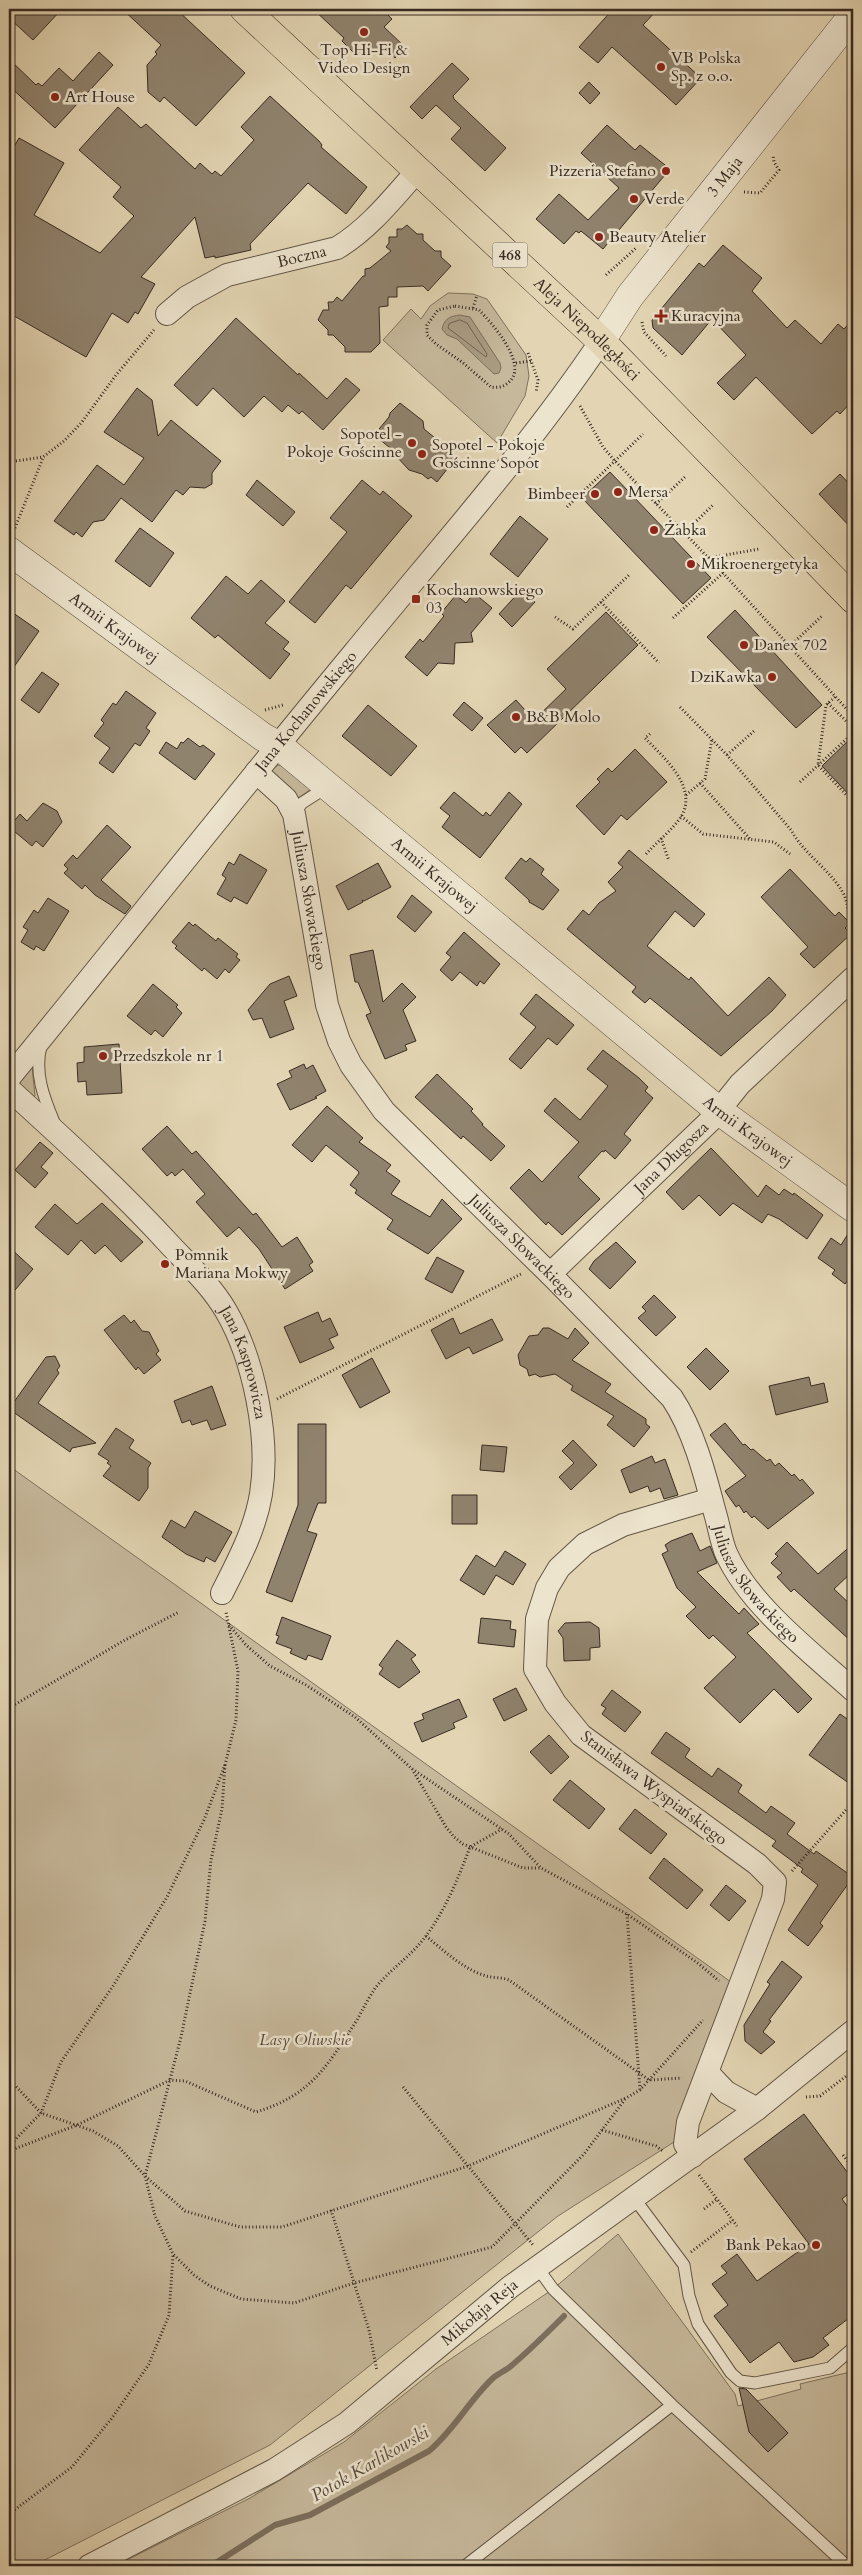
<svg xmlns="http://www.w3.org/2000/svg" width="862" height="2575" font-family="Cardo,serif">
	<rect width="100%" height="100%" fill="#e3d5b3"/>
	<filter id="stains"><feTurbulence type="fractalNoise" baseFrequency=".004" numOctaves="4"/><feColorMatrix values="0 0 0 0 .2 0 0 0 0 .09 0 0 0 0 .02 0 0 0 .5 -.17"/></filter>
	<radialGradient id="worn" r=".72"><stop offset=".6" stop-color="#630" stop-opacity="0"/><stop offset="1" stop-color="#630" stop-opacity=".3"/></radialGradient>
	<path fill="#c6b89b" stroke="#7e725f" d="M448,293L473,294L487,299L526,355L529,376L525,396L497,443L383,340L411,309L421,319L430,306Z
		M278,765L284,766L311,789L298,798L276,779L271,770Z
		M32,1066L35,1096L34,1097L17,1083Z
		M9,1466L731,1982L674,2142L558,2216L270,2445L33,2566H9Z
		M618,2234L735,2394L738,2406L801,2389L800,2384L850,2372L853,2368V2566H115L250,2498L344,2442L436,2369L553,2289Z"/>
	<path fill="#a99b82" stroke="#7b6e5c" d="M460,315L470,317L500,363L501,368L499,373L494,374L457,339L447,335L442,329C444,319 450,316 460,315Z"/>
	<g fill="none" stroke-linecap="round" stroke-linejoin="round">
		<path stroke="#706352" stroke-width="1" d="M460,320L467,323L487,354L486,357L448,328L449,324Z"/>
		<path stroke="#7b6e5c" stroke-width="6" d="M211,2566L275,2525L310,2515L429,2451C454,2430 468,2402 492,2379C497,2374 505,2371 511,2366C530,2350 547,2333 564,2316"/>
	</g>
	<path fill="#90836e" stroke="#372b23" d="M9,9H62L33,40L9,18Z
		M122,9H176L245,73L196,126L164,97L160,102L148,92L147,65L157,54L155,52L161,45Z
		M313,9H382L392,19L384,27L405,47L395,58L385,49L383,52L380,49L376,53L370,47L362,55L356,50L354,53L342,41L344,38Z
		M613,9H658L643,25L701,78L676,105L612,47L598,63L579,47Z
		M99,52L113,65L55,128L9,86V59L36,85L38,83L42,86L59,68L73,81Z
		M452,63L469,79L453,96L454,99L506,148L485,171L451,139L461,128L436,105L422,119L410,107Z
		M589,82L600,93L590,104L579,93Z
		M270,96L319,141L322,145L321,147L367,187L346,214L308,183L250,244L251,250L215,258V256L205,258L195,217L141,277L155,284L138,314L135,312L128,323L112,313L86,357L9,313V155L19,138L64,163L34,215L100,253L134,216L113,197L121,187L79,150L118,107L141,128L146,124L195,169L200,163L212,174L215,171L221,176L254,140L241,127Z
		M607,125L635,150L640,145L670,169L603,249L581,231L579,233L576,231L564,244L536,219L559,194L588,220L619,188L581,153Z
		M407,225L417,234H423V240L435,251H441V257L451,266L428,291L423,286L397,287V297H388V306L379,307L380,343L371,352H345V347L333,335H328V330L318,320L323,310H329L328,302H333L337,297L342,301L363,276H365V269L370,268L391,251L386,247L389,243V237H397V229H402Z
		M723,245L762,278L752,291L787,328L795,320L821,344L838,324L844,329L853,319V400L840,414L837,411L812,434L756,377L734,400L717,383L746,355L712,319L682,355L653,328L652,320L699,263L704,267Z
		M236,318L298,375L299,373L327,399L346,378L360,390L323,430L302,411L299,414L288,405L282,412L264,396L244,417L213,388L197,406L174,385Z
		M137,388L152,400L158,436L171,420L221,461L212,473V484L205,488L190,487L183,495L176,490L152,522L121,498L104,520L93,522L82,537L76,532L74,535L54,521L97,465L124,485L144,458L104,432Z
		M400,403L423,421L424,429L451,451L448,454L455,459L437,482L431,477L428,479L422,474L409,470L397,457L399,455L374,435L389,417L390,413Z
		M610,472L711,578L683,604L582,498Z
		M840,474L853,488V530L819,494Z
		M257,480L295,512L283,526L246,495Z
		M362,480L380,495L383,491L412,516L351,589L346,585L315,623L289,602L347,532L330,518Z
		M520,516L548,539L518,577L490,554Z
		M140,528L174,553L150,587L115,561Z
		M226,576L248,594L261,580L285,601L265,623L289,642L283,649L290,654L270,679L218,635L215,638L191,618Z
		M522,589L535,602L512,627L499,614Z
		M474,593L492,608L471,633L473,642L455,643L454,664L438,663L427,676L405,657L420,639L423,642L444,616L441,613L456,595L466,603Z
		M9,610L39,631L9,674Z
		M735,610L822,705L796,728L707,637Z
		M606,612L638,645L527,753L521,747L515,753L487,725L516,700L534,720L566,689L547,669Z
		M42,672L59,684L39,713L21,700Z
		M126,691L156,713L146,728L150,731L140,746L135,743L113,773L99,763L110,748L94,736L104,723L101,720L113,703L116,705Z
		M464,702L483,718L472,731L453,715Z
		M368,705L417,746L391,776L342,736Z
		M853,736V799L822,766Z
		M188,738L200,747L203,745L215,754L195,780L159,753L166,742L177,749L181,742L183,743Z
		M635,749L667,782L627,820L621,815L604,835L576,806L600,782L597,779L608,768L612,772Z
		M454,792L483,816L486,812L490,816L509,792L522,804L480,858L442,827L450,816L440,808Z
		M43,803L57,811L62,822L43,847L36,841L32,846L9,827L20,814L27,821Z
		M107,825L131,847L101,880L131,906L125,914L95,895L85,885L82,889L64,873L68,869L64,865L73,855L77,859Z
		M629,850L705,914L694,927L675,911L647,946L689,980L691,977L728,1016L769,977L786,995L772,1011L721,1056L650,998L645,1003L639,998L632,992L636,987L567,929L583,910L589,915L599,903L616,891L608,882L623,867L618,863Z
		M240,854L267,870L247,904L234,897L231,902L217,894L226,878L222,875L229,862L234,865Z
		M521,858L526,862L530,858L544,869L541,874L559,890L543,910L529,902V900L505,878Z
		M378,863L391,887L364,901L362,900L363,902L348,910L336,886Z
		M790,869L830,911L835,916L839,912L850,923L845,928L851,934L814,968L800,954L808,947L761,897Z
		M412,895L432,912L415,932L397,917Z
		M48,898L69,911L44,951L36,946L34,950L21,942L28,930L23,927L34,910L38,913Z
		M189,922L193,926L195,924L216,941L218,938L238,954L236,957L240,960L229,973L225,969L217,979L204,968L202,971L175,948L177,946L172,942Z
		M464,932L500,964L484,984L480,981L477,986L460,972L452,981L440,970L451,957L446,953Z
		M373,950L383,1002L402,983L416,997L403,1010L416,1041L405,1045L407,1050L385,1059L366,1015L371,1013L358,982H355L350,955Z
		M289,976L297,996L284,1001L294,1029L270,1038L262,1018L253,1020L248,1010L270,984Z
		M153,984L178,1005L176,1007L182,1013L163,1037L155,1030L151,1035L127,1016Z
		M536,994L574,1025L557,1045L548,1038L521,1069L509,1059L536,1027L520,1014Z
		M119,1044L122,1093L87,1095L86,1081L78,1082L77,1063L84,1062V1047Z
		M603,1050L639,1078L648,1087L645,1091L653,1098L624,1134L631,1140L615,1159L605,1150L604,1152L602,1151L578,1177L600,1199L562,1235L548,1222L546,1225L510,1188L529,1169L542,1182L579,1142L544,1111L555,1098L580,1120L608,1086L587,1069Z
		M304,1064L306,1069L313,1065L326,1091L315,1097L317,1098L290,1110L277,1084L292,1077L289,1071Z
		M437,1074L473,1109L471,1111L483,1124L482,1125L505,1146L491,1161L463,1136L461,1139L415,1097Z
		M327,1106L363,1138L359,1142L391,1165L386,1171L400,1181L391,1194L430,1217L442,1199L462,1219L428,1254L387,1229L393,1220L355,1193L357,1190L350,1185L359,1173L358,1171L326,1145L312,1162L292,1145Z
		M167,1126L192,1154L196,1151L253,1215L256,1213L282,1247L297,1237L313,1262L309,1265L313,1271L285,1289L259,1249L239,1227L227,1237L196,1202L205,1194L183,1169L175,1176L172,1172L167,1176L142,1149Z
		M40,1142L53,1153L41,1167L48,1173L35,1188L15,1170Z
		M711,1148L758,1197L766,1185L779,1195L784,1189L793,1195L794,1193L823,1215L807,1239L779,1219L768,1214L762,1223L733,1203L720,1216L699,1195L683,1210L666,1192Z
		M102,1203L143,1242L121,1262L105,1245L95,1254L81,1240L68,1255L35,1227L55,1204L77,1224Z
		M853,1226V1273L845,1284L832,1274L835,1270L818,1258L831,1238L841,1245Z
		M616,1242L636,1262L610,1289L589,1269L594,1261Z
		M9,1247L33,1269L9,1297Z
		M437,1257L464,1271L452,1293L425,1279Z
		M654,1295L676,1317L656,1336L638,1318L646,1311L642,1307Z
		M318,1312L322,1322L330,1318L338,1335L329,1339L334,1348L300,1363L284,1327Z
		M124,1315L131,1323L134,1320L142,1331L149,1332L159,1351L156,1354L161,1360L144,1374L138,1367L136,1370L104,1330Z
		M453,1318L460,1334L492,1319L503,1340L473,1354L469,1347L446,1359L431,1330Z
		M543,1328H549L568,1339L575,1328L589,1343L572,1360L611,1384L605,1392L646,1419V1424L650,1427L634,1447L607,1425L614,1416L571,1390L573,1386L555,1374L540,1377L535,1374L529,1376L527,1369L520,1365L518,1355L529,1336L538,1335Z
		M706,1348L729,1371L710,1390L687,1367Z
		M55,1356L60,1366L57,1370L59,1373L38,1403L96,1443L72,1448L70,1452L9,1409L46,1357Z
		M372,1358L390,1392L360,1408L342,1375Z
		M809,1377L811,1386L824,1383L828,1402L776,1415L769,1386Z
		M212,1386L226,1425L211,1430L207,1420L192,1425L190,1420L182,1423L174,1401Z
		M725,1423L743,1445L745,1444L751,1450L753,1449L767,1461L770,1459L775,1466L779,1463L792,1476L794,1474L800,1481L802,1479L814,1493L768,1529L754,1516L752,1518L746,1511L744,1513L739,1505L736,1507L725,1491L746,1476L710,1435Z
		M298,1424H326V1503H318L307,1531L317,1534L292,1602L266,1592L298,1505Z
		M116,1428L134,1440L129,1448L151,1463L148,1468V1488L139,1501L103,1476L111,1466L107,1463L109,1461L98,1454Z
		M573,1440L597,1465L571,1490L559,1477L574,1463L562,1451Z
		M482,1445L507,1447L504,1472L480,1470Z
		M652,1456L655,1463L665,1459L678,1495L664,1499L660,1488L650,1492L648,1486L630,1493L621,1470Z
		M452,1495H477V1524H452Z
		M195,1511L232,1532L215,1562L206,1557L204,1562L186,1554L162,1537L171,1520L185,1528Z
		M692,1533L700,1551L710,1546L717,1563L697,1572L739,1614L744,1608L759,1624L747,1633L812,1699L798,1713L774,1689L740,1723L704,1688L736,1657L713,1635L709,1639L686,1616L696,1607L677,1588L662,1554L668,1551L665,1545L671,1541Z
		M787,1542L818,1574L853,1544V1571L834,1589L853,1607V1643L794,1589L791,1592L777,1577L782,1573L771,1563L778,1556L775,1554Z
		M505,1551L526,1564L513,1585L496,1575L484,1595L460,1580L476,1555L495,1567Z
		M282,1617L331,1636L322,1660L308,1655L306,1660L290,1653L292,1649L276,1643L279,1636L276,1635Z
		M481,1618L511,1621L510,1629L516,1630L514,1647L478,1643Z
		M590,1622L599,1628L600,1647L590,1648V1660L564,1661L563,1638L558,1631L565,1623Z
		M397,1640L416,1655L411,1659L420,1672L399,1688L379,1674L383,1668L379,1665Z
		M516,1688L527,1710L504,1721L493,1699Z
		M612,1690L641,1712L625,1732L602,1714L606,1708L601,1705Z
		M459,1699L467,1717L453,1723L455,1728L422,1742L414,1723L424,1719L422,1714Z
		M840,1714L853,1723V1786L809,1755Z
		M666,1732L690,1749L685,1757L712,1777L718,1768L742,1785L738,1792L766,1813L771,1806L795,1823L787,1834L814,1854L816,1851L853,1877L820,1923L823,1926L808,1946L788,1930L818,1885L801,1872L803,1869L772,1846L776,1841L651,1753Z
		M549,1735L569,1757L551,1774L530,1752Z
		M570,1780L605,1809L589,1829L553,1800Z
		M635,1809L667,1834L651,1854L619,1829Z
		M664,1858L703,1890L687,1909L649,1878Z
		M726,1885L746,1901L729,1921L710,1905Z
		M782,1961L802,1977L769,2020L771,2021L763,2032L775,2042L761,2054L745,2041L744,2025L770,1984L767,1982Z
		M804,2114L853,2180V2190L842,2199L853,2214V2315L823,2338L829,2345L813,2357L794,2362L779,2342L750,2363L714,2316L728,2305L712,2284L727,2273L721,2266L737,2254L757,2281L809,2244L744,2159Z
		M739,2388L746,2389L788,2433L768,2452L749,2432Z"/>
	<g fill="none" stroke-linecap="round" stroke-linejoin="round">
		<defs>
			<path id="service" d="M294,814L302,803L327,787
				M41,1046C34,1073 44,1098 54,1122
				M634,2198L684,2265L689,2296L698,2324L731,2373L740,2381L755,2383L830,2368L853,2348
				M537,2267L553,2289L672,2405L847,2566
				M465,2566L672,2405"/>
			<g id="minor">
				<path id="s1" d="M167,314L187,297L227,275L337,248C369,229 393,198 418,170"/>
				<path id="s2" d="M256,772L286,799L294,814L327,1005L339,1041L351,1065L384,1111L550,1274L672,1398C694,1431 705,1475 715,1513C719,1526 721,1541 726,1553C749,1605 812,1653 853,1690"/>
				<path id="s3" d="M9,1078C124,937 237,794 353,654C437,551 527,451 601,341"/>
				<path id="s4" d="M9,1089C65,1140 121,1191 172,1247C191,1267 212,1287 226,1311C254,1359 270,1438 261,1494C255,1530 238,1561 222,1593"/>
				<path id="s5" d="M550,1274L712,1119L740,1084L853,978"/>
				<path d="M708,2073L726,2092L757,2109"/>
				<path d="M693,2156L685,2144L688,2122L773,1899L775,1882L757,1864L581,1735L555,1703L535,1669L537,1619L547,1588L559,1568L585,1544L623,1525L711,1499"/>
				<path id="s6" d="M89,2566L274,2470L347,2423L510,2287L757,2109L853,2031"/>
			</g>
			<g id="tertiary">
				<path id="s7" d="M601,341L630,296L853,15"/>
				<path id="s8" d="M9,551L263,737L278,745L719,1111L853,1208"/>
			</g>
			<g id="primary">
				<path id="s9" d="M244,9L601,341L853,599"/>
			</g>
		</defs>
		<use href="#service" stroke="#625647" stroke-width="13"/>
		<use href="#minor" stroke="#625647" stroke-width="24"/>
		<use href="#tertiary" stroke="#625647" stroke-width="29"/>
		<use href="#primary" stroke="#372b23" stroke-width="29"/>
		<path stroke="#372b23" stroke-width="3" stroke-dasharray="1 2.5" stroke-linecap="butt" d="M744,192L760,193L779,170L774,162L773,155
			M606,275L636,248
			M455,306L479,310C492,323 529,365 509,382C504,387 497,388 491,387L462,362L436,344L427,335V325L438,310Z
			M473,308L477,295
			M642,322L644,332L666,356
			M528,353L538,380L536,393
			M516,363L531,361
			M580,406L603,447L615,461L723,573L853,716
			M9,462L43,457L64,441L82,422L116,375L154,330
			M656,504L686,476
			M567,507L643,434
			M15,528L43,458
			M684,533L714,504
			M709,558L759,549
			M601,602L659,663
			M555,617L573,629L630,574
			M673,618L723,573
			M790,646L823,615
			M835,697L826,705L818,765L853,802
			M828,703L853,728
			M680,707L727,755L791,830C804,854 829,869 842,891C848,900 846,910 853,919
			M265,710L283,705
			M727,755L754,731
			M800,782L853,733
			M700,783L750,839
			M686,795L705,779L712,739
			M681,816L703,834L774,842L790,854
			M661,838L669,861
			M646,854C657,842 672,830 681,817C699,787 663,757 645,738L651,733
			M277,1399L521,1274
			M229,1625L246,1645L270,1666L306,1685L355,1717L411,1768L509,1834L541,1868L627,1914L699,1964L719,1981
			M9,1708L125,1640L179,1612
			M225,1765L222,1809L211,1860L205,1921L181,2037L145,2176L155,2216L173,2254L194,2275L210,2286L241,2299L294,2303L354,2283L492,2247L584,2154L626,2098
			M412,1769L446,1827L454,1837L463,1844L523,1868H541
			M792,1871L853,1802
			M627,1914L640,2090
			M426,1936C443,1950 463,1969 486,1976C493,1978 501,1977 509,1980L649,2080L682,2078
			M9,2079L41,2113L93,2131L118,2146L145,2176L185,2211L240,2227H282L468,2166L626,2098L640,2090L703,2020
			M403,2087L533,2245
			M806,2097L820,2096L853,2071
			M602,2130L656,2146L663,2151
			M9,2146L41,2113L61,2062L113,1986L167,1897L204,1820L225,1765L236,1720L238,1671L226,1612
			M9,2151L77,2125L170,2080L185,2081L256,2112C312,2095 327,2066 357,2020C363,2009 369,1997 376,1987C390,1970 408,1958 422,1941C444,1914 458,1879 470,1847L502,1829
			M843,2155L853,2168
			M853,2168L850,2172L853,2176
			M699,2175L737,2226
			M704,2209L717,2199
			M331,2210L369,2330L377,2371
			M691,2252L733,2220
			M9,2514L72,2467L112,2418L149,2364L169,2315L173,2255"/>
		<use href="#service" stroke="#ede4ce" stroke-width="11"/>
		<use href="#minor" stroke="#ede4ce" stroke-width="22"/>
		<use href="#tertiary" stroke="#ede4ce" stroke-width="28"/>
		<use href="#primary" stroke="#e3d5b3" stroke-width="28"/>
	</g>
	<g fill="#8f2418" stroke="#ede4ce" stroke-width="2">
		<circle cx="364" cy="32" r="5"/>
		<circle cx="661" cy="67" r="5"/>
		<circle cx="55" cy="97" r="5"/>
		<circle cx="666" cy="171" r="5"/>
		<circle cx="634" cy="199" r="5"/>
		<circle cx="599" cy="237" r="5"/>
		<path d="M658.5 308.5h5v5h5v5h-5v5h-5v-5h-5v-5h5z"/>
		<circle cx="412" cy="443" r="5"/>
		<circle cx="422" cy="454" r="5"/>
		<circle cx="618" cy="492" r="5"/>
		<circle cx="595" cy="494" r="5"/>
		<circle cx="654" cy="530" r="5"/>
		<circle cx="691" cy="564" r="5"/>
		<rect x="411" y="594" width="10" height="10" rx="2.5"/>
		<circle cx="744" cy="645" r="5"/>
		<circle cx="772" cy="677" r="5"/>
		<circle cx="516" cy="717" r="5"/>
		<circle cx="103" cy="1056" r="5"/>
		<circle cx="165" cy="1264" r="5"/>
		<circle cx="816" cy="2245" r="5"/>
	</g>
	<g text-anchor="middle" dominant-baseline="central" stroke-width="5" stroke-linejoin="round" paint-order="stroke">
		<rect fill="#ede4ce" stroke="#6e6256" stroke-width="1" x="492.5" y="242.5" width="35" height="25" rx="4"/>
		<g font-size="15" font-weight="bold" fill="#372b23">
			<text x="510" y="255">468</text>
		</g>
		<g font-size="16" fill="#372b23" stroke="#ede4ce" text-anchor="start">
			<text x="364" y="50" text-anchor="middle">Top Hi-Fi &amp;<tspan x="364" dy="18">Video Design</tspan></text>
			<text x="671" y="58">VB Polska<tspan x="671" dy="18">Sp. z o.o.</tspan></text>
			<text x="65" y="97">Art House</text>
			<text x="656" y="171" text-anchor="end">Pizzeria Stefano</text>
			<text x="644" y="199">Verde</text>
			<text x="609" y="237">Beauty Atelier</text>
			<text x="671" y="316">Kuracyjna</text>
			<text x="402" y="434" text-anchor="end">Sopotel -<tspan x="402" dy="18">Pokoje Gościnne</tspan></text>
			<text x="432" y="445">Sopotel - Pokoje<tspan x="432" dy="18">Gościnne Sopot</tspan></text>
			<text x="628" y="492">Mersa</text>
			<text x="585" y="494" text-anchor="end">Bimbeer</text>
			<text x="664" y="530">Żabka</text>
			<text x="701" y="564">Mikroenergetyka</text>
			<text x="426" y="590">Kochanowskiego<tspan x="426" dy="18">03</tspan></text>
			<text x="754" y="645">Danex 702</text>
			<text x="762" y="677" text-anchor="end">DziKawka</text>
			<text x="526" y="717">B&amp;B Molo</text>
			<text x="113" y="1056">Przedszkole nr 1</text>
			<text x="175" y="1255">Pomnik<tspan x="175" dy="18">Mariana Mokwy</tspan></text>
			<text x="806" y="2245" text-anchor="end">Bank Pekao</text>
		</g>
		<g font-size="16" fill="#372b23" stroke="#ede4ce">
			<text stroke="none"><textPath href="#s7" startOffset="206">3 Maja</textPath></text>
			<text stroke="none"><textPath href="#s1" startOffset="149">Boczna</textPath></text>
			<text stroke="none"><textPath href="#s9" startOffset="469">Aleja Niepodległości</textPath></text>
			<text stroke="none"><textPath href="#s8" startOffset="130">Armii Krajowej</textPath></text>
			<text stroke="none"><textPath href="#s3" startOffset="472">Jana Kochanowskiego</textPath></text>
			<text stroke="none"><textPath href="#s8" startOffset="535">Armii Krajowej</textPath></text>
			<text stroke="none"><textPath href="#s2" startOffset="145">Juliusza Słowackiego</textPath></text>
			<text stroke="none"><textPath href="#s8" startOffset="940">Armii Krajowej</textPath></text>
			<text stroke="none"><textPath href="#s5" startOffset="168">Jana Długosza</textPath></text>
			<text stroke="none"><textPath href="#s2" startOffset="566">Juliusza Słowackiego</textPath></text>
			<text stroke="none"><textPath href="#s4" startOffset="366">Jana Kasprowicza</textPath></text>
			<text stroke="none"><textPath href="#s2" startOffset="986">Juliusza Słowackiego</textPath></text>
			<text transform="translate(654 1788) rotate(37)">Stanisława Wyspiańskiego</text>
			<text stroke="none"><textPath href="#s6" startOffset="468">Mikołaja Reja</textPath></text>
		</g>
		<g font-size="16" font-style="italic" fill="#54473b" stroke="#ede4ce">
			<text x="305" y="2040">Lasy Oliwskie</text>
		</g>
		<g font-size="18" font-style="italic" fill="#54473b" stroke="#ede4ce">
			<text transform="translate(370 2464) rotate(-30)">Potok Karlikowski</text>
		</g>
	</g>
	<rect width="862" height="2575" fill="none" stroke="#e3d5b3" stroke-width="30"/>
	<rect x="10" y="10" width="842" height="2555" fill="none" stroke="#372b23" stroke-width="2.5"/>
	<rect x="15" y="15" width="832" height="2545" fill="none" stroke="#372b23"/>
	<rect width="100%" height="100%" filter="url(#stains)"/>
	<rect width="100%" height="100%" fill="url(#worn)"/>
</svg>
